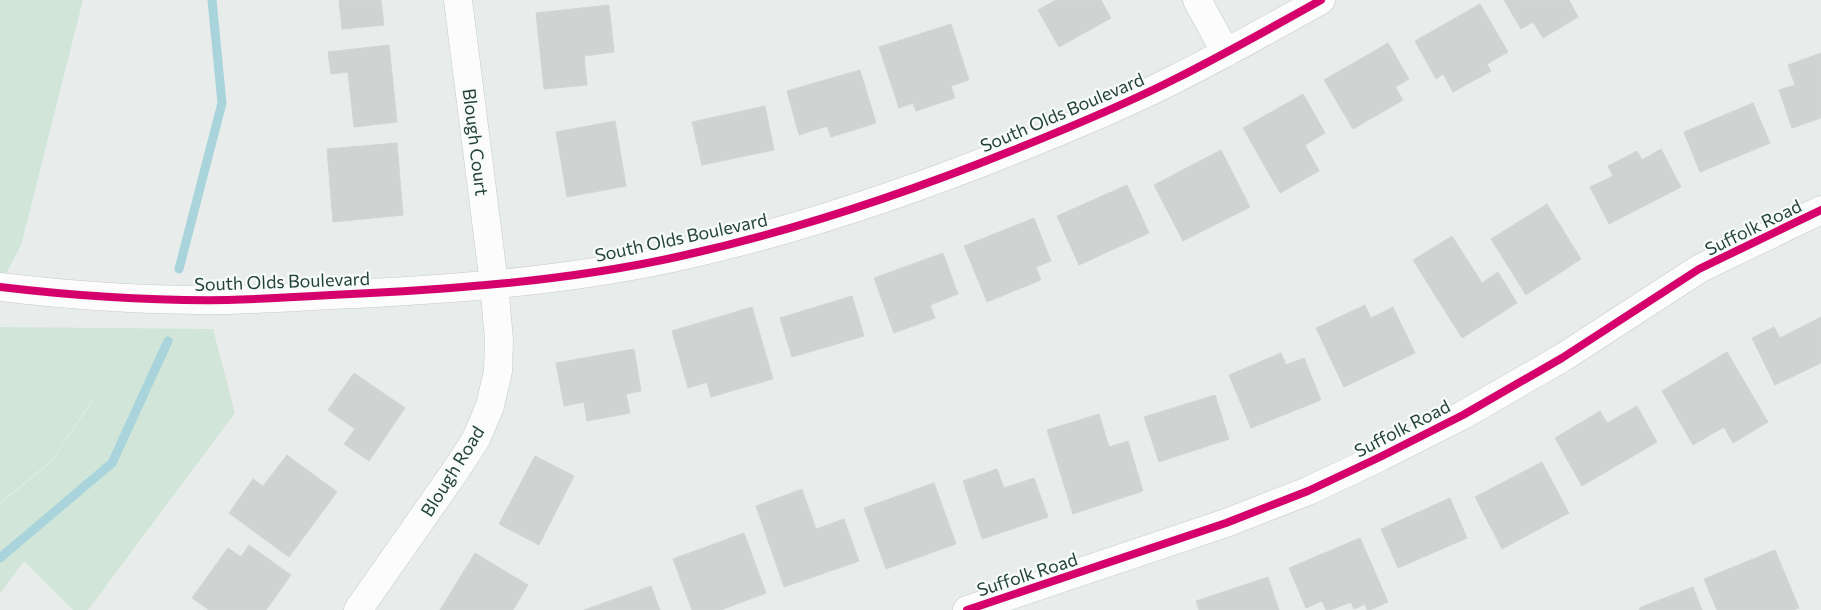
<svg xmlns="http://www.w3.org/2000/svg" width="1821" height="610" font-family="Commissioner,sans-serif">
	<rect width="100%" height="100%" fill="#e8edeb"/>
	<path fill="#d1e6d8" d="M0,0H83L21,245L0,286Z
		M0,327L213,329L235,413L88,610H73L24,561L0,594V504L51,462L94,399L75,398L93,399L51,461L0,503Z"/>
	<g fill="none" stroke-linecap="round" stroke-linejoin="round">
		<path stroke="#a9d4db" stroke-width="9" d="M179,269L222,103L212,0
			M0,558L112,463L168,341"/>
	</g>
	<path fill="#cfd4d2" stroke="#d1d6d4" d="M339,0H381L384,25L342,29Z
		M1056,0H1101L1111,18L1059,47L1038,10Z
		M1504,0H1569L1578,17L1543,38L1533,22L1521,29Z
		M1480,4L1508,52L1487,64L1491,71L1453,92L1443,74L1436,79L1415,41Z
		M609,5L614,52L584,56L587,85L544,89L536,13Z
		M951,24L969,80L951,86L955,98L916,111L913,103L899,108L879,47Z
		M1388,43L1409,79L1395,87L1403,100L1353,129L1324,80Z
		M389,45L397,122L354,127L348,72L331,74L328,52Z
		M1821,53V118L1792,128L1779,90L1795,85L1788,65Z
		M860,70L876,123L831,137L827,126L799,135L787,91Z
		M1303,94L1325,133L1305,145L1319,171L1280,193L1243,128Z
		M1753,103L1770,143L1700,172L1684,132Z
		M765,106L774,150L702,165L692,122Z
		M615,121L626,186L567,197L556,132Z
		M397,143L403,215L333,222L327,149Z
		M1661,149L1681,187L1609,224L1590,187L1613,176L1608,166L1637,151L1642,160Z
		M1221,150L1250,207L1183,241L1154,185Z
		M1127,185L1149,233L1079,265L1057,216Z
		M1547,204L1581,259L1526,295L1491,239Z
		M1034,218L1051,261L1036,267L1041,280L987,302L964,246Z
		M1452,236L1482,283L1498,272L1517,303L1462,338L1413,260Z
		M943,253L958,294L930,305L935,318L894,333L874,278Z
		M852,296L864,336L792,357L780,318Z
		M1365,305L1371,318L1393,307L1415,353L1344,387L1316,328Z
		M752,307L773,379L711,397L707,382L688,388L672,331Z
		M1821,317V363L1775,385L1752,338L1774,327L1780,338Z
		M634,349L641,391L626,394L630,413L587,421L584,402L564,406L556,363Z
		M1727,352L1768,422L1733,443L1724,427L1693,445L1662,391Z
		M1281,353L1286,365L1304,358L1321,400L1251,428L1229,375Z
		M354,373L405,408L369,461L344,444L355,429L328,410Z
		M1215,395L1229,439L1159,462L1144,417Z
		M1637,406L1657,442L1582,486L1555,438L1600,411L1607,423Z
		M1099,414L1109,447L1128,441L1143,491L1073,514L1047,430Z
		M287,455L337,492L289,557L229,513L253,479L263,486Z
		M535,456L574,476L539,545L499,524Z
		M1542,462L1569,513L1502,549L1475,497Z
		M997,469L1004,488L1034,478L1048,517L982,539L963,481Z
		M934,483L956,544L886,569L864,508Z
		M802,489L816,529L844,519L859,561L784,587L756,506Z
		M1450,498L1467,538L1398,568L1381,529Z
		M744,533L766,593L721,610H692L673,559Z
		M1360,538L1388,602L1370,610H1367L1365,604L1354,609L1351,602L1330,610H1326L1322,601L1306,608L1289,568Z
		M249,545L291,575L266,610H209L192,598L228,548L241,557Z
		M1775,550L1799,608L1793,610H1717L1704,579Z
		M475,553L528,585L513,610H440Z
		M1268,577L1279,610H1199L1196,601Z
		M651,586L660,610H584Z
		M1693,587L1702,610H1640L1639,608Z"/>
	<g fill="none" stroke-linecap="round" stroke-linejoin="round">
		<defs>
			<path id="minor" d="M1197,0L1226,53
				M0,287C75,296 152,301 228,300C262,299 297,297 331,295C447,290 569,281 681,256C794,231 904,194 1011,151C1066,129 1122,106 1175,79C1225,54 1273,27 1321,0
				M358,610L456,470L476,439L490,406L498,371L499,340L494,284L458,0
				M967,610L1226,523L1308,491L1380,457L1463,415L1562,358L1699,269L1821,210"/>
		</defs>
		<use href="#minor" stroke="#c5cac8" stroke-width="29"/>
		<use href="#minor" stroke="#fcfcfc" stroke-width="28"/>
		<defs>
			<path id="cycleway" d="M0,287C75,296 152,301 228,300C262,299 297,297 331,295C447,290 569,281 681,256C794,231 904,194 1011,151C1066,129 1122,106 1175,79C1225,54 1273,27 1321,0
				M967,610L1226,523L1308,491L1380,457L1463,415L1562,358L1699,269L1821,210"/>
		</defs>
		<use href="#cycleway" stroke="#f7fbf9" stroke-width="11"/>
		<use href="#cycleway" stroke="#d6006c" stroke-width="8"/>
	</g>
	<g text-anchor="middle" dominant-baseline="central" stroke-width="4.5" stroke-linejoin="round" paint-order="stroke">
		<g font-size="18" fill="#24423a" stroke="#f7fbf9">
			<text transform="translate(1062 112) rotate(-23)">South Olds Boulevard</text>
			<text transform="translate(476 142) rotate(83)">Blough Court</text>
			<text transform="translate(1753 227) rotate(-26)">Suffolk Road</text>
			<text transform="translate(681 237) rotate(-12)">South Olds Boulevard</text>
			<text transform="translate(282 281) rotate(-2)">South Olds Boulevard</text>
			<text transform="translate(1402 428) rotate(-27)">Suffolk Road</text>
			<text transform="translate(452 471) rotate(-58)">Blough Road</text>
			<text transform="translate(1027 574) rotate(-18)">Suffolk Road</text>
		</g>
	</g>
</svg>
